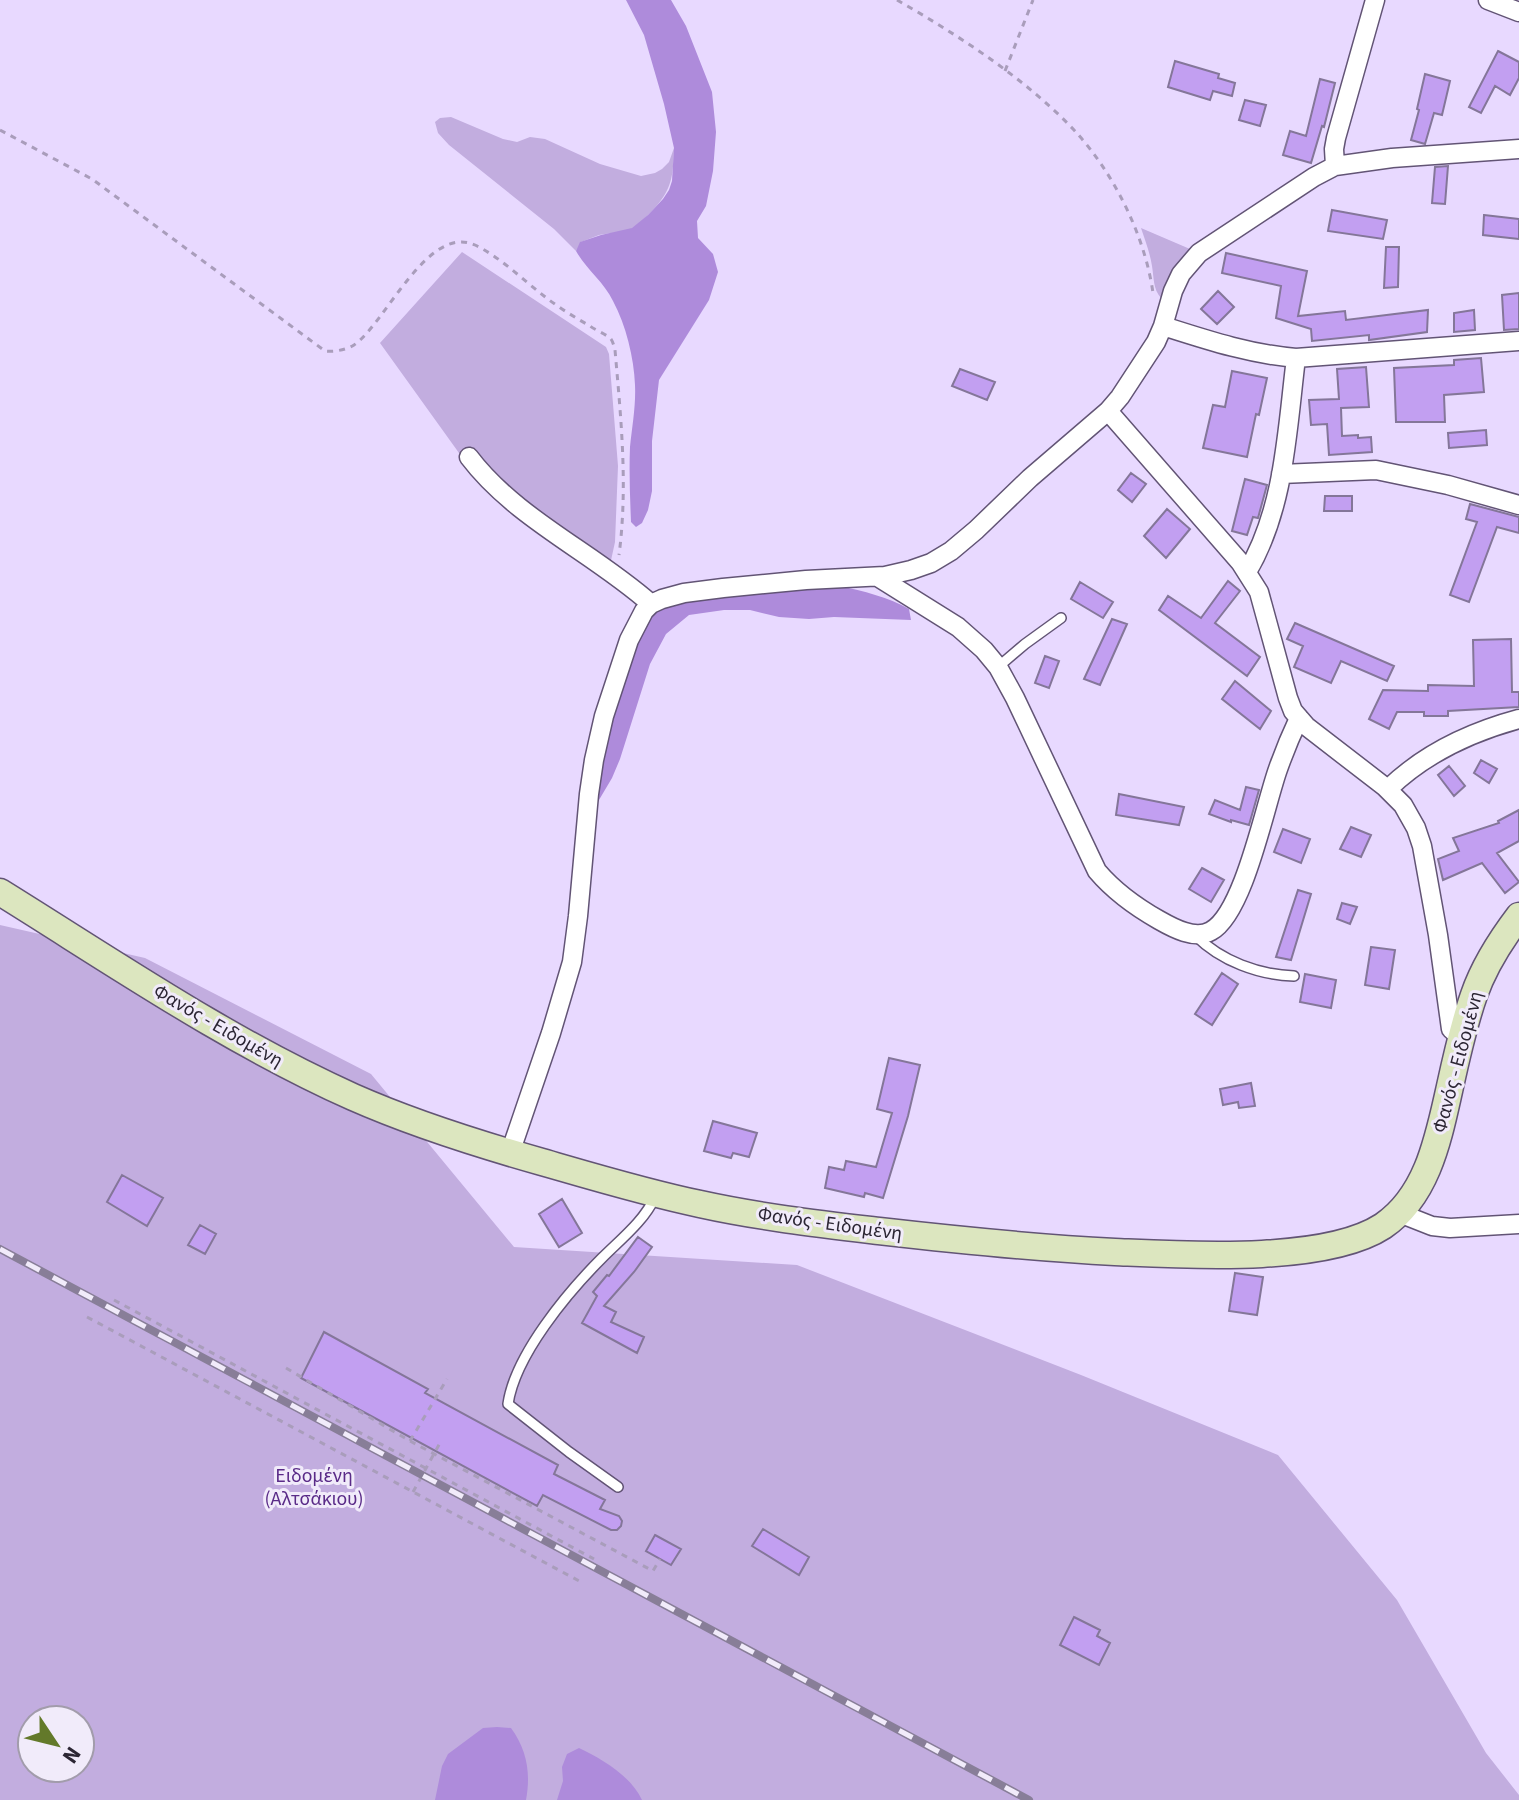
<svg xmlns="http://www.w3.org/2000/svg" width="1519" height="1800" font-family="'Source Sans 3',sans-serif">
	<rect width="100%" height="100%" fill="#e8d9ff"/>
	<path fill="#c2addf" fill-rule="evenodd" d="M451,117L503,139L517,142L530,137L545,139L600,164L641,176L655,173L662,169L669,162L674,148C673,178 672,190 651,212C645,219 638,225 631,229C621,233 609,233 599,235C593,237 587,240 581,242L576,251L554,229L449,145L438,133L435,122L440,118Z
		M1141,228L1190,249C1176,264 1170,278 1164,297L1161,298C1153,289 1154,278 1152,266C1150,253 1145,240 1141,228Z
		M462,252L606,347L609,354L618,466L615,542L610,565L516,499L474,455L459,453L380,343Z
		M0,925L145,958L371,1074L514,1247L797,1265L1081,1375L1278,1455L1397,1600L1486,1753L1519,1795V1800H0ZM32,1720H80V1768H32Z"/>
	<path fill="#ae8bdb" d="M626,0H671L686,26L712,92L716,132L713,171L706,206L697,221L698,238L713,254L718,272L709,300L659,380L652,441V491L648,510L642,523L636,527L631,522C630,497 629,472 630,447C632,427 636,406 635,385C634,358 626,325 613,301C604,282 586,269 576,251L580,242L601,235L632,228L648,215L663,199L669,190L672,181L674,148L664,104L644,35Z
		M840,586C863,591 888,597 909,609L911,620L834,617L809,619L779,617L750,610H724L689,615L666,634L650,664L620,759L612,778L596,805L607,727L645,621L660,607L685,599Z
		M497,1727L511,1728C527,1750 531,1773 526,1800H435L442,1766L448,1754L483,1728Z
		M579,1748C602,1759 631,1776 642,1800H557L563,1781L562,1767L567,1754Z"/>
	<path fill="#c29ff1" stroke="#847699" stroke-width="2" d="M1498,51L1519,62V78L1510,95L1495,86L1481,113L1469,107Z
		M1175,61L1219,74L1218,78L1235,83L1232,96L1213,91L1210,100L1168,87Z
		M1425,74L1450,81L1442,115L1434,113L1425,144L1411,140L1419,110L1417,109Z
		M1320,79L1335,83L1324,127L1322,126L1311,163L1283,155L1290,131L1306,136Z
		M1245,100L1266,105L1260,126L1239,120Z
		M1448,166L1445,204L1432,203L1435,167Z
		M1332,210L1387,220L1383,239L1328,231Z
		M1484,215L1519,219V239L1483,235Z
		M1386,247H1399L1398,287L1384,288Z
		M1226,253L1307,271L1298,316L1345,311L1346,320L1428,310L1427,332L1369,340V335L1312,341L1311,329L1276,318L1281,286L1222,273Z
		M1218,291L1234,307L1217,324L1201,309Z
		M1519,293V329L1504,330L1502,295Z
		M1474,310L1475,330L1454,332V313Z
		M1481,358L1484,392L1444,395L1445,422H1396L1394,368L1454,365V360Z
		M1366,367L1369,407L1341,408L1342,436L1358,435V438L1371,437L1372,452L1329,455L1327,424L1311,425L1309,400L1339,399L1337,369Z
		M960,369L995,382L987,400L952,386Z
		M1232,371L1267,378L1259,415L1256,414L1247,457L1203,448L1213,405L1225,407Z
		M1486,430L1487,445L1449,448L1448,433Z
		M1131,473L1146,484L1132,502L1118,490Z
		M1245,479L1267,485L1258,518L1253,517L1247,535L1232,531Z
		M1325,496H1352V511H1324Z
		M1470,504L1519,517V533L1497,527L1469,602L1450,595L1477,522L1466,519Z
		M1167,509L1190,529L1166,558L1144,536Z
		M1228,581L1240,591L1215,623L1260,657L1247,676L1159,610L1168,596L1201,618Z
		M1080,582L1113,602L1103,618L1071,599Z
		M1112,619L1127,624L1100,685L1084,679Z
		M1295,623L1394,666L1387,681L1341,661L1331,683L1294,667L1303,646L1287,639Z
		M1511,639L1512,692H1519V707L1448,711V716H1424V712H1397L1389,729L1369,719L1383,690L1428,691V685L1474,686L1473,640Z
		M1045,656L1059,661L1049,688L1035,683Z
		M1235,681L1271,711L1260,729L1222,699Z
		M1481,760L1497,769L1489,783L1474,773Z
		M1449,766L1465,786L1454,796L1438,775Z
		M1246,787L1259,790L1249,825L1231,820V822L1209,814L1215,800L1240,810Z
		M1119,794L1184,807L1179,825L1116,815Z
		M1519,810V841L1497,853L1519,882L1505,893L1482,863L1443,880L1438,859L1459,851L1453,838L1499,823L1498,821Z
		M1351,827L1371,835L1361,857L1340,849Z
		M1283,829L1310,839L1301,863L1274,852Z
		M1202,868L1224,880L1211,902L1189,889Z
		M1298,890L1311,894L1291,960L1276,957Z
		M1342,903L1357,907L1350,924L1337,919Z
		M1371,947L1395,950L1389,989L1365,985Z
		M1222,973L1238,984L1212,1025L1195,1014Z
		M1305,974L1336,980L1331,1008L1300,1002Z
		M889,1058L920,1065L908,1116L883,1198L865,1193L864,1197L825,1188L829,1167L844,1170L846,1161L876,1167L892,1113L877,1109Z
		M1251,1083L1255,1106L1239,1108L1238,1102L1223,1105L1220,1089Z
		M713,1121L757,1133L749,1157L733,1153L731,1158L704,1151Z
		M122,1175L163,1198L147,1226L107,1202Z
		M562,1199L582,1233L559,1247L539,1214Z
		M200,1225L216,1234L205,1254L188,1245Z
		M638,1237L652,1247L634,1272L604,1306L616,1312L611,1322L644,1337L637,1353L582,1323L597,1296L593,1292L607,1275L609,1276Z
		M1235,1273L1263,1277L1257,1315L1229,1311Z
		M324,1332L428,1389L425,1393L558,1465L554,1474L605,1500L600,1509L619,1516L622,1521L621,1526L617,1530H611L543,1495L537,1506L301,1378Z
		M763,1529L809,1557L799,1575L752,1546Z
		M655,1535L681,1549L671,1565L646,1551Z
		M1074,1617L1100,1630L1097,1636L1110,1643L1099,1665L1060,1645Z"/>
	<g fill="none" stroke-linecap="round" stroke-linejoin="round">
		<defs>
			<path id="lane" d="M998,667L1025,644L1061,618
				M1196,936C1221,961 1259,975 1294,976
				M618,1487L569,1452L508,1404C515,1355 568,1292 602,1258C621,1239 644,1221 655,1197"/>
			<path id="street" d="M1488,0L1519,12
				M1335,166L1334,149L1336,138L1375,0
				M1163,326C1207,340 1249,354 1296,358L1519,341
				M1108,411L1240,562L1259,592L1288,698L1293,711L1306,726L1385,787L1403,805L1416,828L1422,846L1438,935L1451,1029L1461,1038
				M469,457C516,519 594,553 651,604
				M1281,474L1376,470L1448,485L1519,505
				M1247,572C1285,508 1287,430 1296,358
				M878,577L958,627L984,650L998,667L1015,698L1097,871C1114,891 1136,907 1159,920C1173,928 1195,940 1211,931C1244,913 1265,805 1278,769C1284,752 1291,735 1299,718
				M1388,789C1424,754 1471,732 1519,719
				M510,1153L551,1033L572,962L578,916L589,794L594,760L604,716L629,640L644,611L651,604L662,599L684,593L723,588L806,580L885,576L911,570L931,563L951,551L976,530L1030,478L1108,411L1120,397L1156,342L1163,326L1173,291L1181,274L1199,253L1314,177L1335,166L1392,158L1519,149
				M1399,1213L1432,1226L1450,1228L1519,1224"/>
			<path id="secondary" d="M0,892C116,964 228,1041 353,1097C414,1124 478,1144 542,1162C594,1177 647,1193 700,1204C759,1217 820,1224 879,1231C958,1240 1036,1248 1115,1252C1184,1255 1325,1264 1383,1226C1427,1196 1438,1140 1449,1091C1456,1059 1463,1026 1474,995C1484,966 1500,941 1519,916"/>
		</defs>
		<use href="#lane" stroke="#625475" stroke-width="12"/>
		<use href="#street" stroke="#625475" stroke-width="21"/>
		<use href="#secondary" stroke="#625475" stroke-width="29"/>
		<path stroke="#a99dbb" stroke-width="3" stroke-dasharray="6 6" stroke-linecap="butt" d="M897,0C958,35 1026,79 1074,130C1114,173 1145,236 1153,293
			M1005,71L1033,0
			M0,130L92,179L325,351C334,352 346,350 354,345C385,324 428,223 475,245C500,257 522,279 544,296C558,307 574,317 590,326C595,330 606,334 611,339C613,342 614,346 615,350C621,419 628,486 619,555
			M114,1300L594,1559
			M87,1317L581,1582
			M286,1368L410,1441L653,1571L660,1559
			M410,1441L447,1379
			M413,1492L441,1441"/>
		<use href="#lane" stroke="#fff" stroke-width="9"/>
		<use href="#street" stroke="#fff" stroke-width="18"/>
		<use href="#secondary" stroke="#dce6bf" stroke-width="26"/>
		<defs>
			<path id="rail" d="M0,1249L1029,1800"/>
		</defs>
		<use href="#rail" stroke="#887e98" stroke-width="8"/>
		<use href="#rail" stroke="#f1ebfa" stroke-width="5" stroke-dasharray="15" stroke-linecap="butt"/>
	</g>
	<g text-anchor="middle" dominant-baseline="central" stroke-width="6" stroke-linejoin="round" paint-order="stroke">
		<g font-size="20" fill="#2c2634" stroke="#f1ebfa">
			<text transform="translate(218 1026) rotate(30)">Φανός - Ειδομένη</text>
			<text transform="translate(1458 1062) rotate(-75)">Φανός - Ειδομένη</text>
			<text transform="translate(830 1224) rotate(8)">Φανός - Ειδομένη</text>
		</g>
		<g font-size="20" fill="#5a2b88" stroke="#f1ebfa">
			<text x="314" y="1476">Ειδομένη<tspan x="314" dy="23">(Αλτσάκιου)</tspan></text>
		</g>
	</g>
	<g transform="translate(56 1744) rotate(125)"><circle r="38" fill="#f1ebfa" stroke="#a29cab" stroke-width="2"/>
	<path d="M0-6L14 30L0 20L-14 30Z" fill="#63792a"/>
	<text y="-12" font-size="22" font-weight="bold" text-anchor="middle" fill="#2c2634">N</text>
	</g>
</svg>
